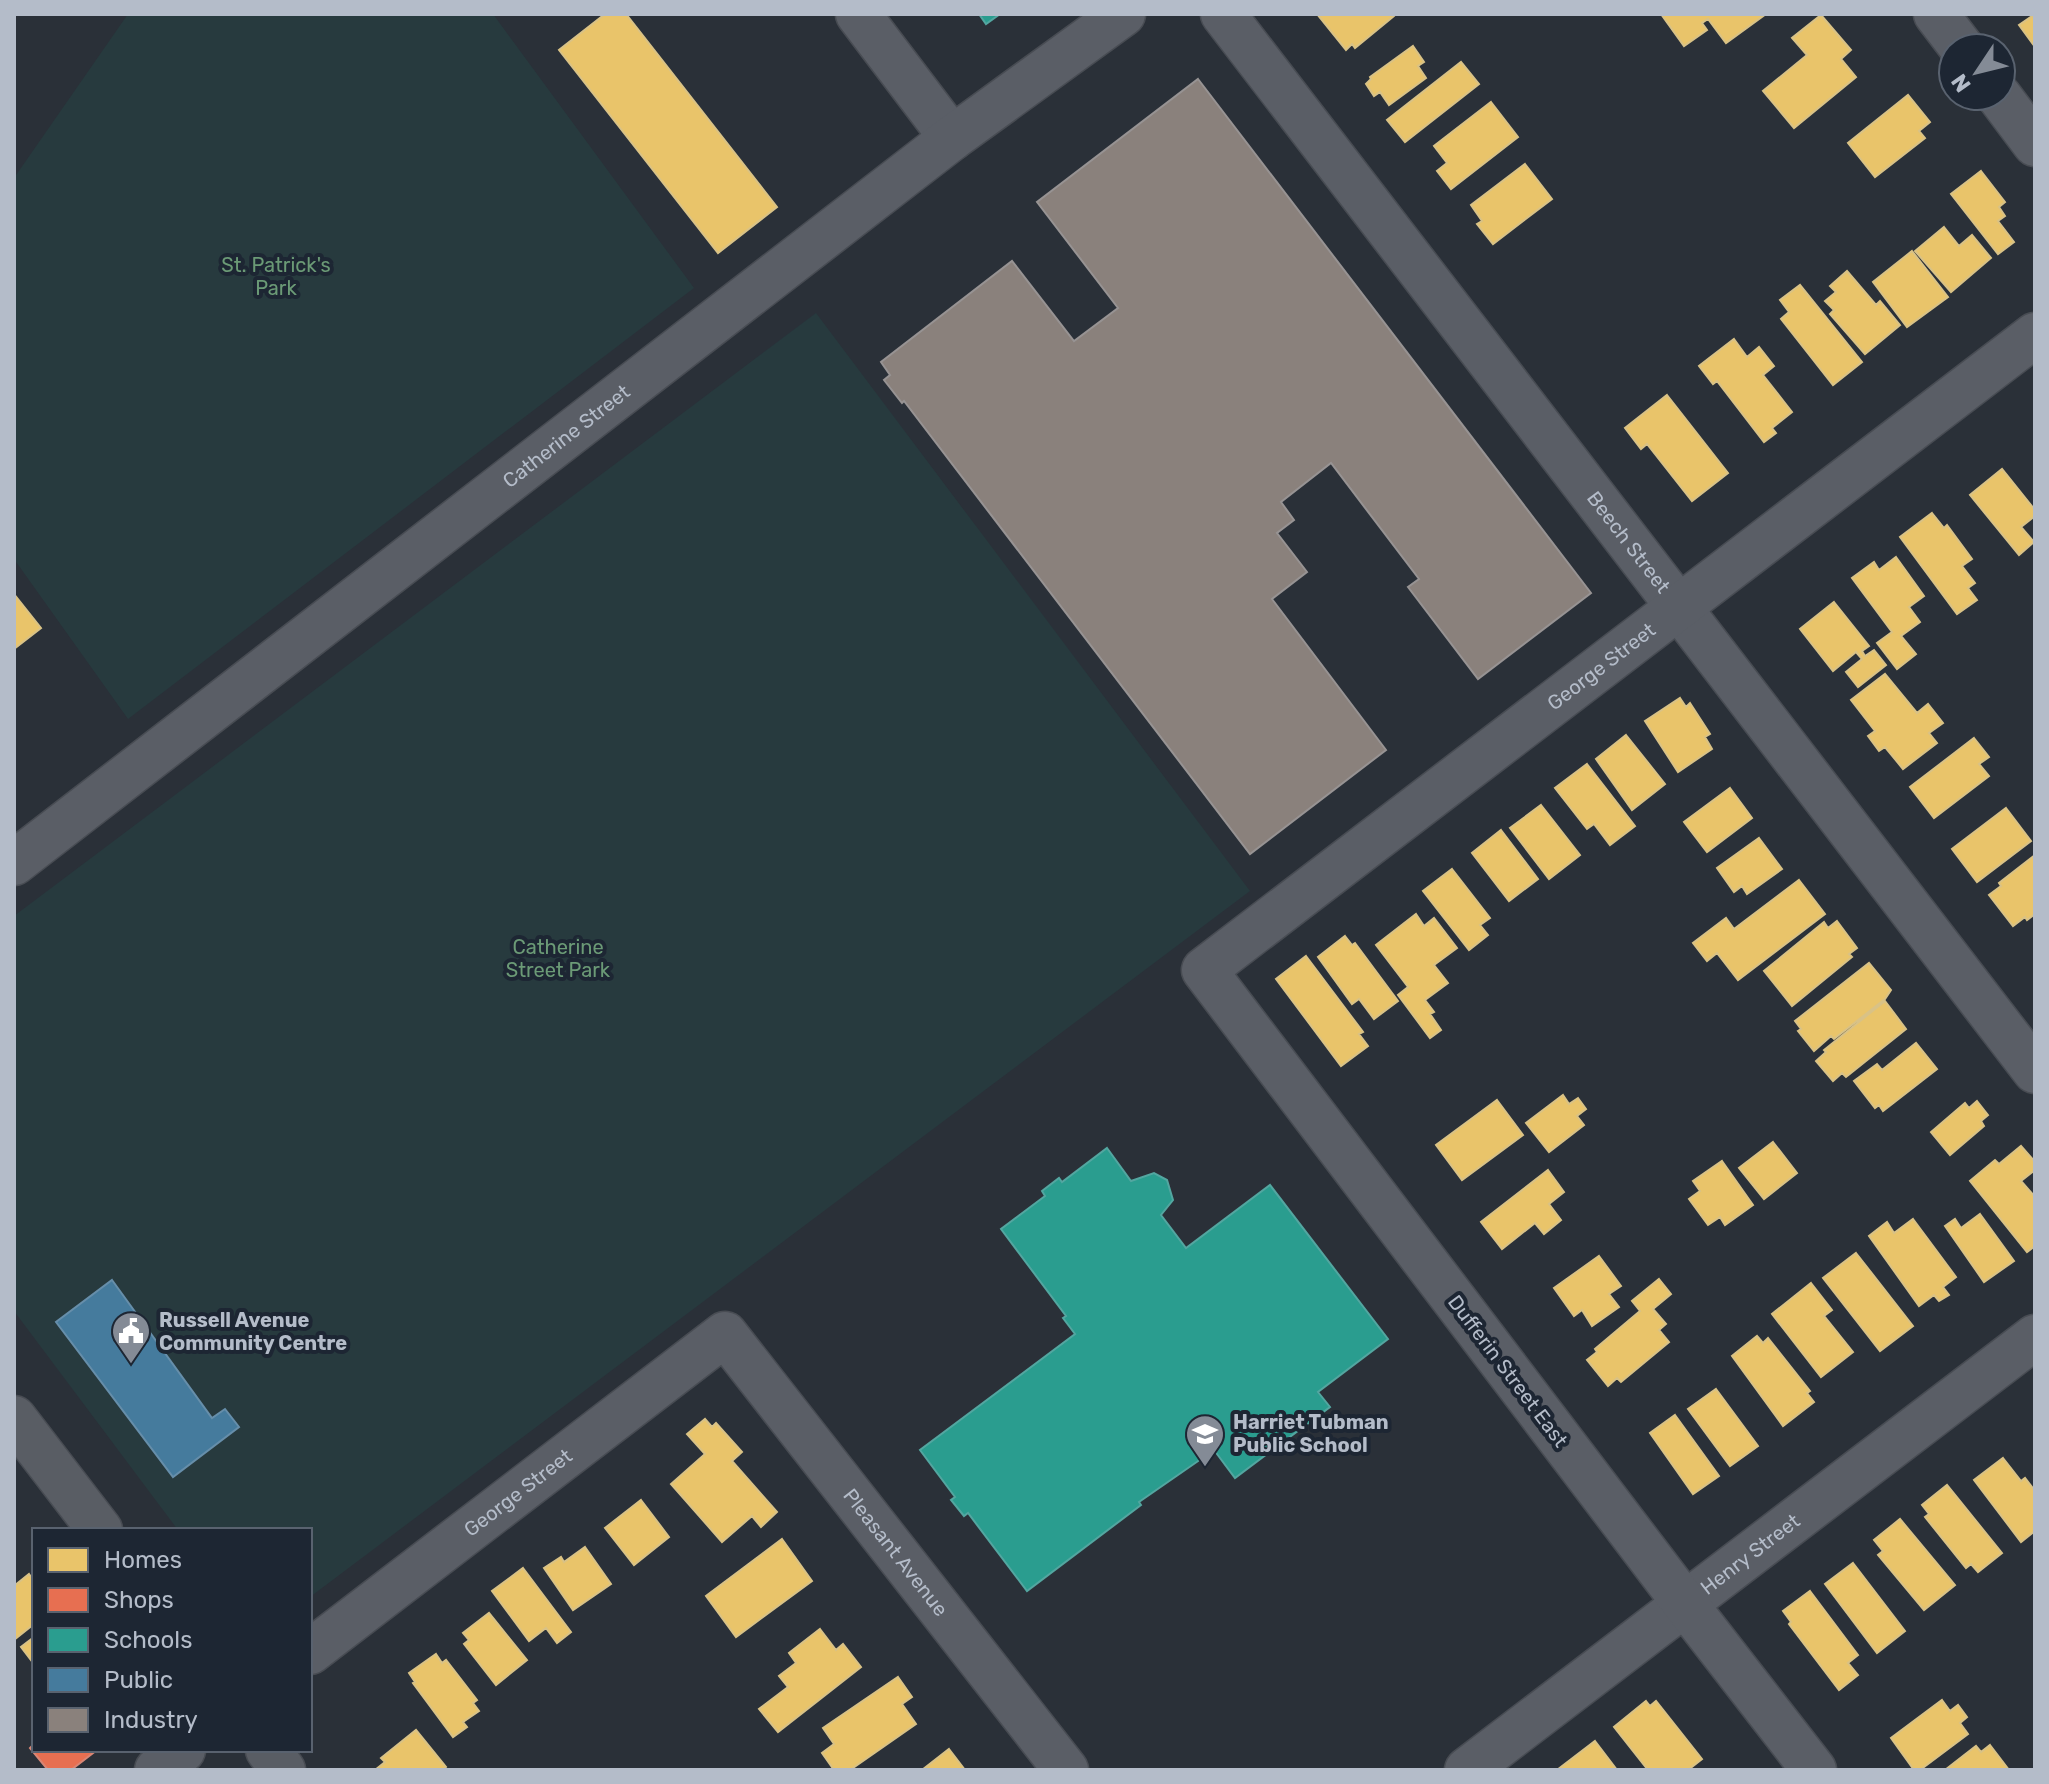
<svg xmlns="http://www.w3.org/2000/svg" width="2049" height="1784" font-family="Rubik,sans-serif">
	<rect width="100%" height="100%" fill="#2a3038"/>
	<path fill="#273a3e" d="M128,14H493L694,288L128,719L14,559V178Z
		M816,313L1250,891L310,1597V1530H178L14,1311V916Z"/>
	<path fill="#e9c46a" stroke="#d9c286" stroke-width="2" d="M605,14H626L777,207L718,253L559,50Z
		M1317,14H1393L1394,16L1355,48L1352,44L1346,50Z
		M1661,14H1766L1726,43L1708,19L1702,23L1707,30L1684,46Z
		M2035,14V47L2019,25Z
		M1821,15L1851,50L1841,59L1856,77L1794,128L1763,91L1807,55L1792,38Z
		M1413,46L1424,62L1418,66L1426,78L1389,105L1380,92L1374,96L1366,84L1371,79L1370,77Z
		M1461,62L1479,84L1405,142L1387,120Z
		M1908,95L1930,122L1919,131L1925,138L1875,177L1848,143Z
		M1491,102L1518,137L1451,189L1437,171L1447,163L1434,146Z
		M1525,164L1552,199L1493,244L1477,224L1482,221L1471,205Z
		M1981,171L2005,202L1999,207L2005,216L1998,221L2014,242L1998,254L1951,194Z
		M1944,227L1959,246L1972,235L1991,258L1951,292L1915,251Z
		M1912,251L1948,297L1907,327L1873,282Z
		M1847,271L1876,305L1880,301L1900,325L1865,354L1830,314L1834,310L1825,301L1836,292L1830,286Z
		M1800,285L1862,362L1833,385L1781,319L1789,312L1780,300Z
		M1734,339L1747,357L1759,347L1774,366L1763,375L1792,412L1772,428L1776,433L1764,442L1717,381L1713,384L1699,366Z
		M1667,395L1728,473L1692,501L1647,444L1641,449L1625,428Z
		M2002,469L2035,510V516L2021,527L2034,542L2019,555L1970,495Z
		M1932,513L1944,528L1947,525L1972,559L1962,566L1975,583L1968,588L1977,600L1957,614L1900,537Z
		M1896,557L1924,596L1909,607L1920,622L1901,636L1916,654L1897,669L1877,643L1892,632L1852,578L1874,562L1879,570Z
		M14,594L41,628L14,649Z
		M1834,602L1869,646L1862,651L1865,656L1874,650L1886,665L1858,687L1846,672L1862,659L1856,652L1833,671L1800,629Z
		M1885,674L1917,713L1928,704L1943,723L1929,733L1937,743L1903,769L1885,747L1879,751L1868,736L1875,731L1851,700Z
		M1680,698L1686,707L1690,703L1710,734L1705,737L1712,749L1678,772L1645,721Z
		M1626,735L1665,784L1632,810L1596,759Z
		M1974,738L1989,757L1979,764L1989,776L1934,818L1910,787Z
		M1587,764L1635,826L1610,845L1594,824L1587,829L1555,788Z
		M1730,788L1752,818L1707,852L1684,822Z
		M1541,805L1580,855L1549,879L1510,828Z
		M2006,808L2031,841L1977,882L1952,849Z
		M1501,830L1538,879L1509,901L1472,853Z
		M1759,838L1782,869L1747,894L1742,886L1734,892L1717,868Z
		M2035,855V914L2027,920L2025,917L2013,926L1989,895L2001,886L1999,883Z
		M1452,869L1490,918L1480,925L1488,935L1469,950L1423,891Z
		M1799,880L1825,914L1738,980L1717,953L1707,961L1693,943L1726,918L1734,929Z
		M1416,914L1424,926L1434,918L1457,948L1434,965L1448,983L1425,1000L1434,1012L1430,1014L1441,1030L1430,1038L1398,995L1408,987L1376,945Z
		M1837,921L1857,948L1849,954L1852,957L1792,1006L1764,971L1824,922L1828,928Z
		M1345,936L1352,945L1355,943L1398,1001L1374,1019L1359,999L1352,1004L1318,957Z
		M1306,956L1363,1032L1359,1034L1368,1046L1341,1066L1276,979Z
		M1869,963L1891,990L1885,999L1834,1039L1831,1036L1814,1051L1798,1031L1801,1029L1795,1021Z
		M1885,1001L1906,1029L1846,1077L1842,1073L1833,1081L1816,1061L1826,1052L1824,1050Z
		M1916,1043L1937,1069L1883,1111L1879,1105L1875,1108L1854,1081L1877,1064L1882,1070Z
		M1563,1095L1569,1104L1578,1098L1586,1109L1577,1116L1584,1125L1549,1152L1526,1123Z
		M1497,1100L1523,1135L1462,1180L1436,1145Z
		M1977,1101L1988,1115L1981,1121L1984,1126L1950,1155L1931,1132L1965,1103L1969,1108Z
		M1773,1142L1797,1173L1764,1199L1739,1168Z
		M2021,1146L2035,1162V1170L2021,1181L2035,1197V1246L2027,1252L1970,1181L1995,1160L1999,1164Z
		M1722,1161L1753,1205L1725,1225L1720,1217L1708,1225L1689,1199L1700,1191L1693,1181Z
		M1548,1170L1564,1192L1549,1204L1561,1220L1544,1234L1535,1223L1502,1249L1481,1222Z
		M1980,1214L2014,1261L1984,1282L1945,1226L1955,1219L1961,1228Z
		M1913,1219L1956,1277L1943,1287L1949,1295L1939,1301L1934,1295L1919,1306L1869,1236L1887,1222L1894,1233Z
		M1856,1253L1913,1326L1880,1351L1823,1278Z
		M1599,1256L1621,1286L1609,1294L1619,1307L1592,1326L1582,1310L1574,1316L1554,1288Z
		M1659,1279L1671,1294L1653,1309L1666,1324L1659,1330L1669,1342L1621,1382L1617,1378L1608,1386L1587,1360L1597,1352L1595,1349L1640,1311L1632,1301Z
		M1811,1283L1832,1310L1824,1316L1853,1352L1821,1377L1772,1314Z
		M1757,1336L1763,1343L1768,1338L1810,1391L1807,1393L1814,1402L1783,1426L1732,1356Z
		M1716,1389L1758,1446L1730,1466L1688,1409Z
		M1675,1415L1719,1476L1693,1494L1650,1433Z
		M705,1419L712,1427L716,1423L742,1452L732,1461L777,1512L761,1527L752,1516L722,1542L671,1484L705,1454L687,1434Z
		M2003,1458L2021,1481L2025,1478L2035,1491V1531L2021,1542L1974,1480Z
		M1947,1485L2002,1553L1978,1572L1971,1564L1966,1568L1925,1517L1929,1514L1922,1505Z
		M641,1500L669,1537L634,1565L605,1528Z
		M1900,1519L1955,1585L1924,1610L1878,1555L1883,1551L1874,1540Z
		M782,1539L812,1581L736,1637L706,1596Z
		M585,1547L611,1584L573,1610L544,1568L561,1557L564,1562Z
		M1853,1563L1905,1631L1877,1653L1825,1584Z
		M523,1568L571,1632L557,1643L546,1628L529,1641L492,1591Z
		M29,1574L34,1581V1624L14,1640V1586Z
		M1810,1591L1858,1655L1848,1663L1858,1675L1839,1690L1789,1624L1791,1622L1783,1611Z
		M489,1613L527,1660L496,1685L464,1644L469,1640L463,1633Z
		M820,1629L836,1650L843,1644L861,1667L778,1732L759,1709L788,1687L779,1676L796,1663L789,1653Z
		M34,1637V1664L21,1647Z
		M436,1654L442,1663L446,1660L477,1700L473,1703L479,1711L463,1722L467,1727L453,1737L413,1683L415,1682L409,1673Z
		M898,1677L912,1697L902,1704L916,1724L850,1770H834L822,1753L834,1744L823,1728Z
		M1942,1700L1950,1711L1958,1705L1967,1717L1960,1723L1968,1734L1920,1770H1914L1891,1738Z
		M1646,1701L1650,1706L1656,1701L1702,1759L1688,1770H1648L1614,1727Z
		M416,1730L446,1767L443,1770H375L385,1762L381,1758Z
		M1595,1741L1617,1770H1557Z
		M1990,1745L2009,1770H1945L1976,1746L1981,1752Z
		M949,1749L965,1770H922Z"/>
	<path fill="#e76f51" stroke="#d88675" stroke-width="2" d="M34,1744V1750H97L71,1770H48L30,1748Z"/>
	<path fill="#2a9d8f" stroke="#53a6a0" stroke-width="2" d="M979,14H1000L986,24Z
		M1107,1148L1131,1181L1154,1173L1167,1180L1173,1200L1161,1215L1186,1248L1270,1185L1388,1339L1318,1392L1330,1407L1235,1478L1214,1450L1139,1502L1141,1505L1027,1591L968,1513L964,1516L951,1500L955,1497L920,1450L1075,1334L1063,1318L1066,1316L1001,1229L1045,1196L1042,1191L1059,1178L1062,1182Z"/>
	<path fill="#457b9d" stroke="#668eaa" stroke-width="2" d="M112,1280L212,1418L225,1409L239,1427L173,1477L56,1322Z"/>
	<path fill="#8a817c" stroke="#979393" stroke-width="2" d="M1198,79L1591,593L1478,679L1408,587L1419,579L1331,463L1281,502L1294,520L1277,533L1307,572L1272,599L1386,750L1250,854L904,401L902,403L884,380L890,375L881,362L1012,261L1074,341L1118,308L1037,202Z"/>
	<g fill="none" stroke-linecap="round" stroke-linejoin="round">
		<defs>
			<g id="street">
				<path d="M858,14L952,138"/>
				<path id="s1" d="M1223,14L2035,1071"/>
				<path d="M1936,14L1962,48"/>
				<path d="M1999,96L2035,144"/>
				<path id="s2" d="M14,863L952,138L1123,14"/>
				<path id="s3" d="M310,1652L725,1334L1066,1770"/>
				<path d="M157,1770L183,1750"/>
				<path id="s4" d="M1467,1770L2035,1337"/>
				<path id="s5" d="M1814,1770L1686,1605L1204,970L2035,335"/>
			</g>
			<path id="secondary" d="M14,1418L100,1530
				M268,1750L283,1770"/>
		</defs>
		<use href="#street" stroke="#484c53" stroke-width="47"/>
		<use href="#secondary" stroke="#484c53" stroke-width="47"/>
		<use href="#street" stroke="#5a5e66" stroke-width="44"/>
		<use href="#secondary" stroke="#595d64" stroke-width="44"/>
	</g>
	<defs>
		<symbol id="civic-pin" viewBox="-11 -11 22 30"><path d="M0 17L-7.5 6A9.5 9.5 0 1 1 7.5 6Z" fill="#848b96" stroke="#1d2633"/><path d="M-.6-6.5H3V-4.5H.6V-3L4-1V1h2V6H-6V1h2V-1L-.6-3ZM-1.2 2.5V6h2.4V2.5Z" fill="#fff"/></symbol>
		<symbol id="school-pin" viewBox="-11 -11 22 30"><path d="M0 17L-7.5 6A9.5 9.5 0 1 1 7.5 6Z" fill="#848b96" stroke="#1d2633"/><path d="M0-5L7-2L0 1L-7-2ZM-4 1L0 2.5L4 1V4Q0 6-4 4Z" fill="#fff"/></symbol>
	</defs>
	<g fill-rule="evenodd">
		<use href="#civic-pin" x="109" y="1309" width="44" height="60"/>
		<use href="#school-pin" x="1183" y="1412" width="44" height="60"/>
	</g>
	<g text-anchor="middle" dominant-baseline="central" stroke-width="8" stroke-linejoin="round" paint-order="stroke">
		<g font-size="20" fill="#6b9a76" stroke="#1d2633">
			<text x="276" y="265">St. Patrick's<tspan x="276" dy="23">Park</tspan></text>
			<text x="558" y="947">Catherine<tspan x="558" dy="23">Street Park</tspan></text>
		</g>
		<g font-size="20" fill="#b4bcc9" stroke="#1d2633">
			<text stroke="none"><textPath href="#s2" startOffset="698">Catherine Street</textPath></text>
			<text stroke="none"><textPath href="#s1" startOffset="666">Beech Street</textPath></text>
			<text stroke="none"><textPath href="#s5" startOffset="1506">George Street</textPath></text>
			<text transform="translate(1508 1371) rotate(53)">Dufferin Street East</text>
			<text stroke="none"><textPath href="#s3" startOffset="262">George Street</textPath></text>
			<text stroke="none"><textPath href="#s3" startOffset="800">Pleasant Avenue</textPath></text>
			<text stroke="none"><textPath href="#s4" startOffset="356">Henry Street</textPath></text>
		</g>
		<g font-size="20" font-weight="bold" fill="#b4bcc9" stroke="#1d2633" text-anchor="start">
			<text x="159" y="1320">Russell Avenue<tspan x="159" dy="23">Community Centre</tspan></text>
			<text x="1233" y="1422">Harriet Tubman<tspan x="1233" dy="23">Public School</tspan></text>
		</g>
	</g>
	<rect width="2049" height="1784" fill="none" stroke="#b4bcc9" stroke-width="32"/>
	<rect x="32" y="1528" width="280" height="224" fill="#1d2633" stroke="#59626f" stroke-width="2"/>
	<rect x="48" y="1548" width="40" height="24" fill="#e9c46a" stroke="#59626f" stroke-width="2"/>
	<text x="104" y="1568" font-size="24" fill="#b4bcc9">Homes</text>
	<rect x="48" y="1588" width="40" height="24" fill="#e76f51" stroke="#59626f" stroke-width="2"/>
	<text x="104" y="1608" font-size="24" fill="#b4bcc9">Shops</text>
	<rect x="48" y="1628" width="40" height="24" fill="#2a9d8f" stroke="#59626f" stroke-width="2"/>
	<text x="104" y="1648" font-size="24" fill="#b4bcc9">Schools</text>
	<rect x="48" y="1668" width="40" height="24" fill="#457b9d" stroke="#59626f" stroke-width="2"/>
	<text x="104" y="1688" font-size="24" fill="#b4bcc9">Public</text>
	<rect x="48" y="1708" width="40" height="24" fill="#8a817c" stroke="#59626f" stroke-width="2"/>
	<text x="104" y="1728" font-size="24" fill="#b4bcc9">Industry</text>
	<g transform="translate(1977 72) rotate(235)"><circle r="38" fill="#1d2633" stroke="#59626f" stroke-width="2"/>
	<path d="M0-6L14 30L0 20L-14 30Z" fill="#848b96"/>
	<text y="-12" font-size="22" font-weight="bold" text-anchor="middle" fill="#b4bcc9">N</text>
	</g>
</svg>
